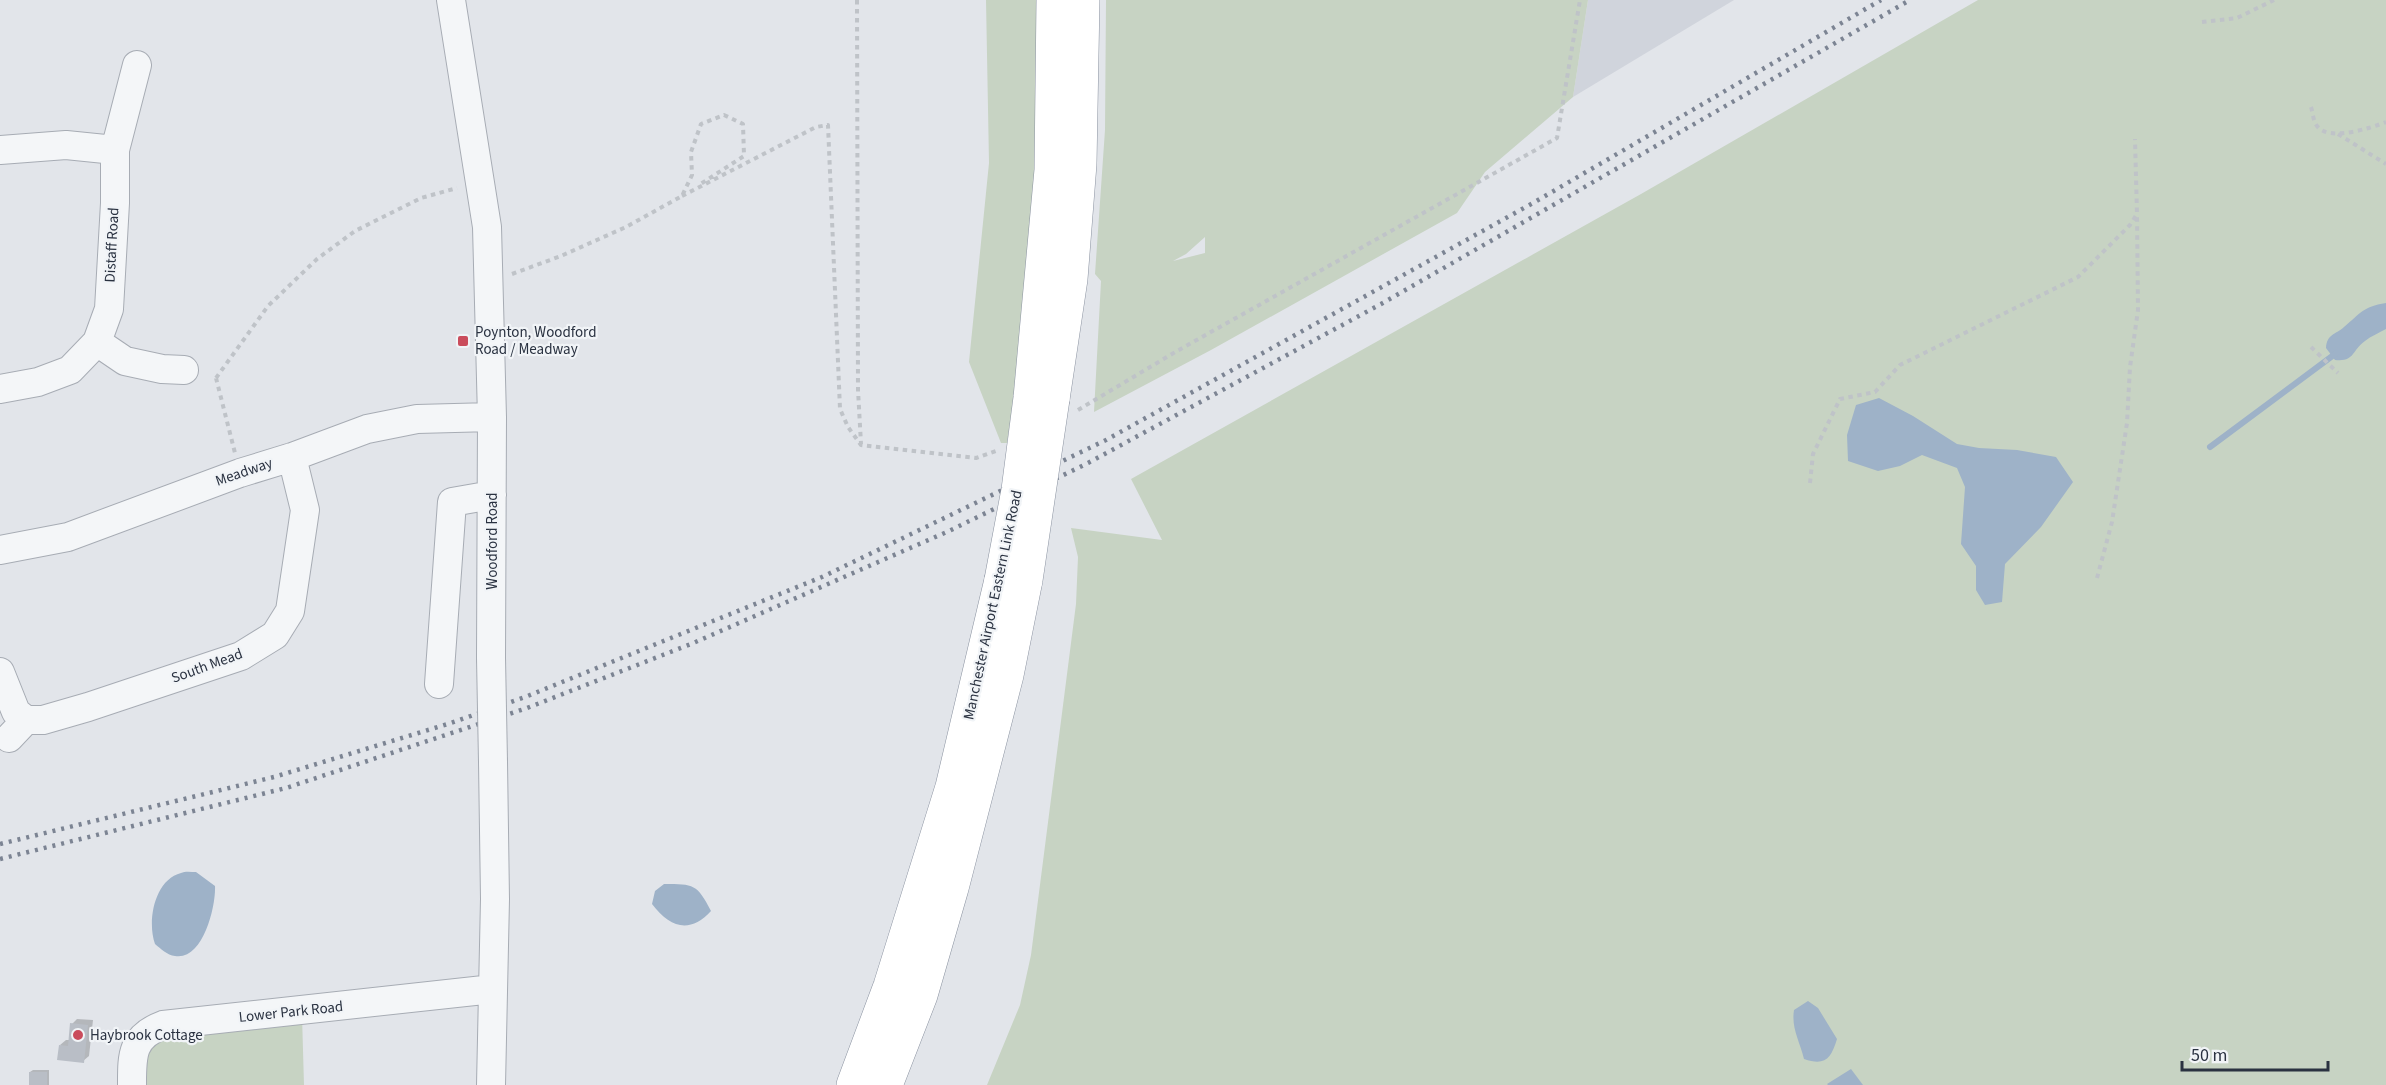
<svg xmlns="http://www.w3.org/2000/svg" width="2386" height="1085" font-family="'Source Sans 3',sans-serif">
	<rect width="100%" height="100%" fill="#e2e5ea"/>
	<path fill="#d0d4dc" d="M1588,0H1734L1573,97Z"/>
	<path fill="#c7d3c3" fill-rule="evenodd" d="M986,0H1042L1043,102L1025,326L1007,443H1001L969,362L989,163Z
		M1106,0H1588L1573,97L1485,172L1457,213L1211,350L1094,412L1101,281L1095,274L1105,130ZM1205,237V253L1173,261L1186,254Z
		M1978,0H2386V1085H987L1020,1005L1031,955L1076,604L1078,557L1071,528L1162,540L1131,479L1641,194Z
		M302,1015L304,1085H138L147,1041Z"/>
	<path fill="#9eb2c8" d="M2386,303V329C2379,333 2371,336 2365,341C2351,351 2355,362 2335,360L2326,348C2327,334 2335,335 2344,327C2361,313 2362,307 2386,303Z
		M1879,398L1913,416L1957,444L1979,448L2017,450L2056,457L2073,482L2041,527L2005,564L2002,602L1985,605L1976,590V566L1961,544L1965,487L1957,468L1922,455L1900,466L1878,471L1848,461L1847,435L1856,405Z
		M196,872L215,886C216,906 203,961 175,956C167,955 161,949 155,944C147,922 154,880 181,873C185,871 191,872 196,872Z
		M664,884C694,884 697,884 711,911C690,934 670,928 652,904L655,891Z
		M1808,1001L1818,1008L1837,1039C1831,1059 1825,1066 1804,1059C1800,1042 1791,1028 1794,1010Z
		M1851,1069L1863,1085H1828L1827,1084Z"/>
	<path fill="#0003" d="M77,1019L93,1020L89,1056L83,1061L60,1045L66,1040H70L72,1024Z
		M33,1070H49V1085H31L30,1072Z"/>
	<g fill="none" stroke-linecap="round" stroke-linejoin="round">
		<path stroke="#9eb2c8" stroke-width="6" d="M2210,447L2335,354"/>
	</g>
	<path fill="#b9bec6" d="M70,1023L88,1025L84,1063L57,1060L59,1045L68,1046Z
		M29,1072H47V1085H29Z"/>
	<g fill="none" stroke-linecap="round" stroke-linejoin="round">
		<defs>
			<path id="minor" d="M451,0L487,227L492,417L491,658
				M0,150L66,145L115,150
				M97,342L125,361L162,369L184,370
				M0,389L38,382L70,370L97,342L109,309L115,203V150L137,65
				M0,550L68,537L240,473L292,457L367,429L417,419L492,417
				M0,672L16,712L26,720H43L88,707L241,656L275,635L290,611L305,510L292,457
				M439,684L452,502L492,495
				M9,738L26,720
				M132,1085C132,1056 131,1037 163,1025L493,989
				M491,1085L495,899L493,762"/>
			<path id="highway" d="M1030,398L1051,170L1053,0
				M1053,399L1071,279L1080,164L1083,0
				M853,1085L890,986L952,787L1001,580
				M886,1085L921,995L952,888L1007,675L1026,580"/>
		</defs>
		<use href="#minor" stroke="#a7acb4" stroke-width="30"/>
		<use href="#highway" stroke="#8a92a0" stroke-width="34"/>
		<path stroke="#bfc3c8" stroke-width="4" stroke-dasharray="4.5 4.5" stroke-linecap="butt" d="M857,0L858,390L861,444
			M2202,22L2237,18L2274,0
			M2311,107C2313,113 2313,121 2317,126C2328,142 2371,128 2386,122
			M2338,134L2386,164
			M682,196L816,127L828,125L840,409L848,427L861,445L976,458L999,450
			M512,274L561,256L626,227L682,196L692,175L691,152L701,124L724,115L743,124L744,156L699,185
			M2311,347L2338,373
			M216,378L268,306L317,259L355,231L421,198L457,188
			M216,378L235,453
			M1078,410L1177,351L1557,138L1580,0
			M1810,483L1813,454L1840,399L1875,392L1900,365L2078,277L2130,225L2137,214L2135,139
			M2097,578L2112,522L2127,423L2130,367L2138,310L2137,215"/>
		<use href="#minor" stroke="#f4f6f8" stroke-width="28"/>
		<use href="#highway" stroke="#fff" stroke-width="33"/>
		<path stroke="#7c8493" stroke-width="4.5" stroke-dasharray="3 6" stroke-linecap="butt" d="M0,844L274,777L451,723L525,697L822,577L1106,440L1533,203L1881,0
			M0,859L286,788L527,708L691,644L949,531L1088,463L1381,304L1910,0"/>
		<defs>
			<path id="minor-bridge" d="M491,658L493,762"/>
			<path id="highway-bridge" d="M1001,580L1018,490L1030,398
				M1026,580L1053,399"/>
		</defs>
		<use href="#minor-bridge" stroke="#a7acb4" stroke-width="30" stroke-linecap="butt"/>
		<use href="#highway-bridge" stroke="#8a92a0" stroke-width="34" stroke-linecap="butt"/>
		<use href="#minor-bridge" stroke="#f4f6f8" stroke-width="28"/>
		<use href="#highway-bridge" stroke="#fff" stroke-width="33"/>
	</g>
	<g fill="#ca4c5c" stroke="#f1f4f7" stroke-width="2">
		<rect x="457" y="335" width="12" height="12" rx="3"/>
		<circle cx="78" cy="1035" r="6"/>
	</g>
	<g text-anchor="middle" dominant-baseline="central" stroke-width="4.5" stroke-linejoin="round" paint-order="stroke">
		<g font-size="15" fill="#2a3241" stroke="#f1f4f7">
			<text transform="translate(112 245) rotate(-87)">Distaff Road</text>
			<text transform="translate(244 472) rotate(-19)">Meadway</text>
			<text transform="translate(492 541) rotate(-90)">Woodford Road</text>
			<text transform="translate(993 605) rotate(-78)">Manchester Airport Eastern Link Road</text>
			<text transform="translate(207 666) rotate(-20)">South Mead</text>
			<text transform="translate(291 1012) rotate(-6)">Lower Park Road</text>
		</g>
		<g font-size="15" fill="#2a3241" stroke="#f1f4f7" text-anchor="start">
			<text x="475" y="332">Poynton, Woodford<tspan x="475" dy="17">Road / Meadway</tspan></text>
			<text x="90" y="1035">Haybrook Cottage</text>
		</g>
	</g>
	<path d="M2182 1061v9h146v-9" fill="none" stroke="#2a3241" stroke-width="3"/>
	<text x="2191" y="1061" font-size="18" fill="#2a3241" stroke="#f1f4f7" stroke-width="4.5" paint-order="stroke">50 m</text>
</svg>
